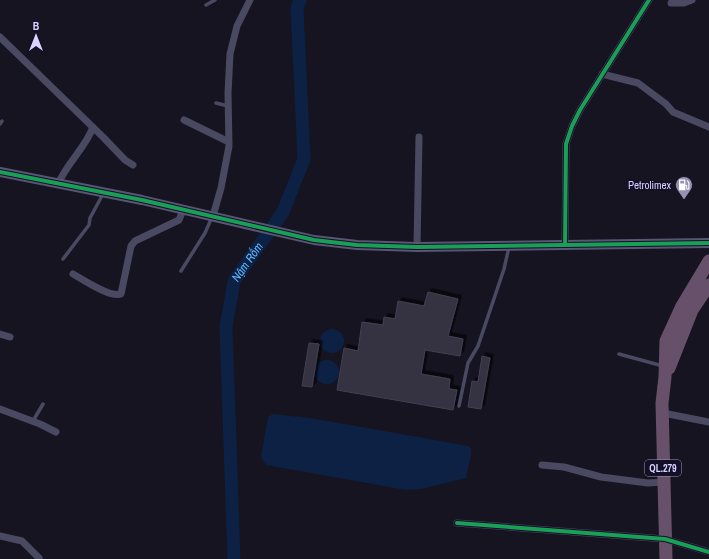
<svg xmlns="http://www.w3.org/2000/svg" width="709" height="559" font-family="'Archivo Narrow',sans-serif">
	<defs>
		<filter id="shadow"><feDropShadow dx="3.5" dy="-3.5" stdDeviation="0" flood-color="#0009"/></filter>
	</defs>
	<rect width="100%" height="100%" fill="#161421"/>
	<path fill="#0d2144" d="M320 341a12 12 0 1 1 24 0a12 12 0 1 1-24 0Z
		M315 372a12 12 0 1 1 24 0a12 12 0 1 1-24 0Z
		M273,414L310,418L469,446L471,449V455L466,478L421,489L406,490L266,465L261,457L268,417Z"/>
	<g fill="none" stroke-linecap="round" stroke-linejoin="round">
		<path stroke="#0d2144" stroke-width="13" id="s1" d="M234,559L226,327L234,281L283,212L304,159L297,8L300,0"/>
	</g>
	<path fill="#343243" stroke="#433f54" filter="url(#shadow)" d="M428,292L458,299L448,336L463,339L460,356L425,350L421,374L450,379L449,389L457,390L453,410L337,390L344,348L358,351L362,322L383,325L384,317L395,319L398,301L424,306Z
		M309,343L319,344L312,387L302,386Z
		M482,356L490,358L481,409L468,407L472,381L478,382Z"/>
	<g fill="none" stroke-linecap="round" stroke-linejoin="round">
		<path stroke="#4a4962" stroke-width="3.5" d="M206,5L215,0
			M216,103L228,106
			M0,124L2,121
			M63,259L89,225L90,218L103,194
			M181,271L205,233L212,217
			M619,354L663,366
			M459,406L468,363L478,346L504,269L509,247
			M33,421L43,404"/>
		<path stroke="#4a4962" stroke-width="7" d="M671,3H684L692,0
			M0,37L103,137L125,160L133,165
			M602,74L638,83L666,104L673,112L709,127
			M184,120L229,142
			M58,184C67,163 86,147 93,127
			M213,216L221,188L229,146L228,93L230,54L237,26L250,0
			M565,245L566,144L572,126L580,110L649,0
			M417,247L419,137
			M73,274C84,280 110,298 121,294L131,246L135,241L179,220L183,210
			M0,334L10,337
			M0,409L40,424L56,432
			M663,413L709,422
			M542,465L564,467L601,477L648,483L664,482
			M457,523L665,539L709,552
			M0,536L22,541L39,558"/>
		<path stroke="#575674" stroke-width="10" d="M0,172L142,200L314,240L357,245L417,247L709,243"/>
		<path stroke="#67516a" stroke-width="13" d="M669,368L692,310L709,285
			M666,559L662,403L665,377L666,341L682,306L709,261"/>
		<defs>
			<path id="cycleway" d="M0,172L142,200L314,240L357,245L417,247L709,243
				M565,245L566,144L572,126L580,110L649,0
				M457,523L665,539L709,552"/>
		</defs>
		<use href="#cycleway" stroke="#130f26" stroke-width="6"/>
		<use href="#cycleway" stroke="#1a9f57" stroke-width="4"/>
	</g>
	<defs>
		<symbol id="fuel-pin" viewBox="-11 -11 22 30"><path d="M0 17L-7.5 6A9.5 9.5 0 1 1 7.5 6Z" fill="#9591b1" stroke="#130f26"/><path d="M-5.5-6h7V0h2V4h1.3V-2.5L3-4.5l.8-.8L6-3V5H2.5V1h-1V6h-7ZM-4.2-4.7v3.2H.2V-4.7Z" fill="#fff"/></symbol>
	</defs>
	<g fill-rule="evenodd">
		<use href="#fuel-pin" x="674" y="175" width="20" height="27"/>
	</g>
	<g text-anchor="middle" dominant-baseline="central" stroke-width="3" stroke-linejoin="round" paint-order="stroke">
		<rect fill="#130f26" stroke="#9e99be" stroke-width="1" x="645" y="460" width="36" height="16" rx="3"/>
		<g font-size="10" font-weight="bold" fill="#d9d4ff">
			<text x="663" y="468">QL.279</text>
		</g>
		<g font-size="11" fill="#d9d4ff" stroke="#130f26" text-anchor="end">
			<text x="671" y="185">Petrolimex</text>
		</g>
		<g font-size="12" font-style="italic" fill="#62b6ff" stroke="#130f26">
			<text stroke="none"><textPath href="#s1" startOffset="302">Nậm Rốm</textPath></text>
		</g>
	</g>
	<g transform="translate(36 36)" stroke="#130f26" stroke-width="3" paint-order="stroke">
	<path d="M0-3L7 15L0 10L-7 15Z" fill="#d9d4ff"/>
	<text y="-6" font-size="11" font-weight="bold" text-anchor="middle" fill="#d9d4ff">B</text>
	</g>
</svg>
